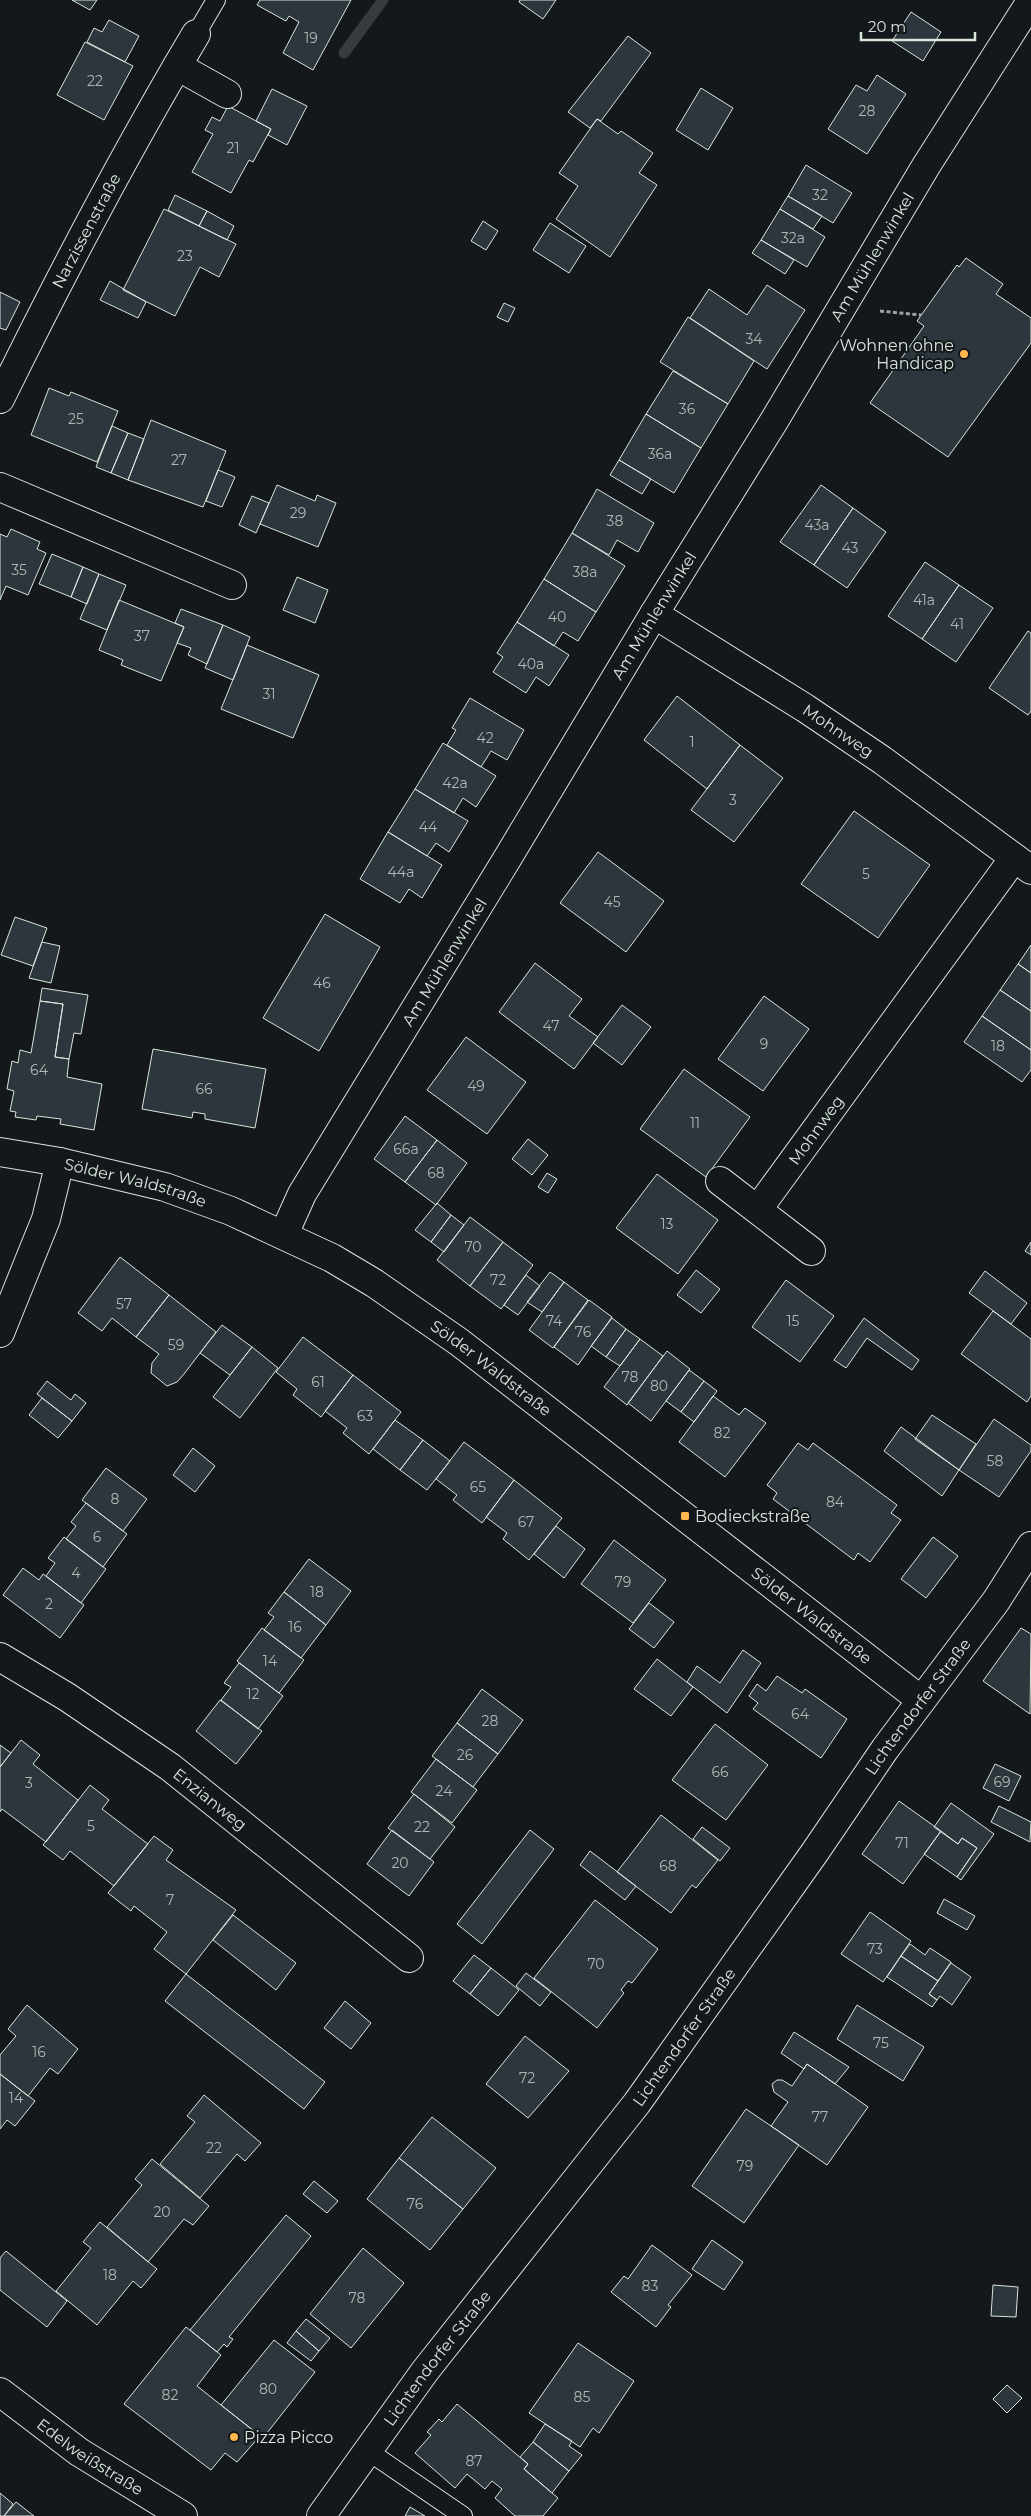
<svg xmlns="http://www.w3.org/2000/svg" width="1031" height="2516" font-family="Montserrat,sans-serif">
	<rect width="100%" height="100%" fill="#14181c"/>
	<g fill="none" stroke-linecap="round" stroke-linejoin="round">
		<path stroke="#363b3e" stroke-width="11" d="M344,53L383,0"/>
	</g>
	<path fill="#2c363c" stroke="#d8e6dc" d="M72,0H97L90,10Z
		M260,0H351L313,70L283,53L299,22L289,16L286,21L257,5Z
		M520,0H556L543,19L519,2Z
		M911,12L941,32L923,61L892,41Z
		M109,20L139,36L125,62L87,42L94,28L102,32Z
		M628,36L651,53L601,121L597,119L590,128L568,112Z
		M85,42L133,66L104,120L57,95Z
		M877,75L906,94L867,154L828,129L856,85L867,91Z
		M701,88L733,108L708,150L676,130Z
		M272,89L307,106L287,145L268,135L271,129L256,121Z
		M228,106L271,129L253,162L249,160L231,193L192,172L213,134L205,130L212,117L220,121Z
		M597,119L618,134L621,131L653,153L639,173L657,185L610,257L556,219L578,186L559,173Z
		M806,165L852,193L833,223L788,196Z
		M175,195L207,211L199,226L168,210Z
		M788,196L822,216L813,229L780,209Z
		M164,209L236,244L219,277L200,267L175,316L123,290Z
		M780,209L825,237L807,267L761,240Z
		M207,211L234,226L227,240L199,226Z
		M483,221L498,231L486,250L471,241Z
		M550,223L586,246L569,273L533,250Z
		M761,240L794,260L785,274L752,253Z
		M966,258L1003,284L996,294L1031,318V343L948,457L870,403L924,326L917,321L957,265L959,267Z
		M110,281L146,302L138,318L100,300Z
		M767,285L805,310L767,369L690,318L709,289L747,315Z
		M0,292L20,302L6,330L0,328Z
		M504,303L515,308L508,322L497,317Z
		M688,317L754,361L728,404L660,362Z
		M673,371L728,404L701,448L646,414Z
		M49,388L69,396L71,392L118,411L97,462L31,435Z
		M646,414L701,448L674,493L619,460Z
		M151,420L226,451L203,507L128,480Z
		M112,426L128,433L111,473L96,467Z
		M128,433L144,439L128,480L111,473Z
		M619,460L651,479L642,494L610,475Z
		M218,470L235,477L222,507L206,501Z
		M277,485L315,501L317,495L336,503L318,547L260,524Z
		M821,485L853,508L814,565L780,542Z
		M597,489L654,523L638,552L617,540L609,555L572,533Z
		M252,496L269,503L256,533L239,525Z
		M853,508L886,532L847,588L814,565Z
		M11,529L40,542L37,549L46,553L28,595L6,586L0,600V534L7,537Z
		M572,533L625,566L596,612L544,579Z
		M52,554L83,567L71,597L39,584Z
		M925,562L959,585L922,639L888,616Z
		M83,567L99,574L87,604L71,597Z
		M99,574L126,585L107,630L80,619Z
		M297,577L328,590L315,623L283,610Z
		M544,579L596,612L578,641L563,632L554,646L517,622Z
		M959,585L993,608L956,662L922,639Z
		M119,600L184,627L161,681L121,665L123,660L99,650Z
		M181,609L223,625L207,664L188,655L191,648L177,643L184,627L175,623Z
		M517,622L569,655L549,686L536,677L526,693L493,672L503,657L497,653Z
		M223,625L250,637L233,680L205,668Z
		M1028,631L1031,633V711L1028,715L989,688Z
		M247,645L319,675L293,738L221,709Z
		M677,696L740,745L707,789L644,740Z
		M470,698L524,730L507,760L491,751L481,767L447,745L456,730L452,728Z
		M443,743L496,776L476,807L463,798L454,813L415,789Z
		M740,745L783,778L734,842L691,810Z
		M415,789L468,821L449,852L436,843L427,856L388,832Z
		M854,811L930,865L878,938L801,884Z
		M388,832L442,865L422,898L409,889L400,903L360,879Z
		M598,852L664,901L626,952L560,903Z
		M325,914L380,947L319,1051L263,1018Z
		M15,917L47,928L33,966L1,955Z
		M42,942L60,946L51,983L29,978Z
		M1031,945V973L1018,964Z
		M535,963L582,999L569,1016L598,1037L574,1069L499,1012Z
		M1018,964L1031,973V1011L1000,990Z
		M42,988L88,995L81,1034L74,1033L69,1059L55,1057L63,1004L40,1001Z
		M1000,990L1031,1011V1050L982,1016Z
		M764,996L809,1029L763,1091L718,1059Z
		M40,1001L63,1004L55,1057L69,1059L67,1077L102,1084L94,1130L60,1124L61,1119L37,1116L36,1120L15,1117L16,1112L10,1111L14,1091L7,1089L12,1061L18,1063L20,1050L31,1053Z
		M622,1005L651,1027L622,1065L593,1043Z
		M982,1016L1031,1050V1070L1022,1082L964,1042Z
		M466,1037L526,1082L487,1134L427,1090Z
		M153,1049L266,1069L255,1128L205,1119V1114L193,1112L192,1118L142,1109Z
		M684,1069L750,1117L706,1177L640,1129Z
		M405,1116L437,1140L405,1182L374,1159Z
		M528,1139L548,1155L532,1175L512,1159Z
		M437,1140L467,1163L436,1205L405,1182Z
		M547,1173L557,1179L548,1193L538,1187Z
		M657,1174L718,1220L678,1274L616,1228Z
		M437,1203L451,1215L431,1242L415,1230Z
		M451,1215L464,1225L444,1252L431,1242Z
		M470,1217L503,1242L470,1286L437,1260Z
		M503,1242L533,1265L501,1309L470,1286Z
		M1031,1242V1255L1025,1251Z
		M120,1257L169,1295L136,1337L112,1318L102,1331L78,1313Z
		M696,1270L720,1289L701,1313L677,1295Z
		M985,1271L1027,1303L1011,1324L969,1293Z
		M550,1272L564,1282L542,1312L527,1302Z
		M526,1275L540,1286L518,1315L504,1305Z
		M786,1280L834,1316L800,1362L752,1327Z
		M564,1282L588,1300L553,1348L529,1330Z
		M169,1295L216,1332L184,1374L177,1382L167,1386L151,1373L152,1363L159,1354L136,1337Z
		M589,1300L612,1317L578,1365L554,1347Z
		M993,1311L1031,1339V1396L1027,1402L961,1354Z
		M612,1318L626,1329L606,1357L591,1346Z
		M864,1318L919,1360L912,1370L867,1338L846,1368L834,1360Z
		M222,1325L252,1347L230,1375L200,1353Z
		M626,1329L640,1339L620,1366L606,1357Z
		M303,1337L353,1375L321,1417L293,1395L297,1389L276,1372Z
		M640,1339L663,1356L627,1405L604,1387Z
		M252,1347L278,1368L240,1418L213,1397Z
		M667,1351L690,1369L651,1421L628,1403Z
		M689,1370L704,1381L681,1412L666,1401Z
		M353,1375L401,1412L369,1454L343,1433L347,1428L325,1411Z
		M47,1381L71,1400L75,1394L86,1403L72,1421L37,1394Z
		M704,1381L717,1391L694,1422L681,1412Z
		M713,1396L739,1415L745,1408L766,1423L725,1477L679,1442Z
		M42,1398L72,1421L58,1438L29,1415Z
		M932,1415L976,1444L959,1470L915,1439Z
		M994,1419L1031,1445V1451L999,1497L959,1470Z
		M395,1420L423,1440L400,1470L373,1449Z
		M901,1427L959,1470L942,1496L884,1451Z
		M423,1440L450,1461L427,1490L400,1470Z
		M464,1442L514,1480L482,1523L453,1500L457,1495L436,1479Z
		M798,1443L808,1450L813,1443L897,1505L891,1513L901,1520L870,1562L858,1553L854,1560L773,1499L777,1493L767,1485Z
		M193,1448L215,1466L195,1492L173,1475Z
		M106,1468L147,1499L123,1531L82,1500Z
		M514,1480L562,1518L529,1560L503,1539L507,1533L486,1517Z
		M86,1503L127,1534L103,1567L66,1539L76,1526L71,1522Z
		M556,1526L585,1549L564,1578L534,1554Z
		M64,1537L106,1569L81,1603L46,1576L55,1563L48,1558Z
		M933,1537L958,1556L926,1598L901,1579Z
		M614,1540L666,1580L633,1623L581,1584Z
		M309,1559L351,1591L326,1625L284,1592Z
		M23,1568L39,1580L43,1574L84,1605L60,1638L3,1595Z
		M284,1592L326,1625L301,1658L264,1630L274,1617L268,1613Z
		M649,1603L674,1622L654,1648L629,1629Z
		M262,1628L304,1660L279,1693L237,1661Z
		M1021,1628L1031,1634L1030,1714L983,1681Z
		M743,1650L761,1663L727,1713L687,1682L697,1666L720,1683Z
		M657,1659L693,1687L671,1716L634,1689Z
		M239,1663L283,1696L258,1729L221,1700L231,1687L224,1683Z
		M777,1676L802,1693L805,1689L847,1719L821,1758L753,1709L758,1703L749,1696L757,1684L766,1691Z
		M482,1689L523,1720L498,1754L457,1723Z
		M220,1700L262,1731L236,1764L196,1731Z
		M457,1723L498,1754L473,1787L432,1756Z
		M715,1724L768,1765L726,1820L672,1780Z
		M21,1740L40,1755L33,1764L78,1800L46,1842L2,1809L0,1812V1767Z
		M0,1745L11,1753L0,1767Z
		M436,1759L477,1790L452,1823L411,1792Z
		M995,1764L1021,1776L1009,1801L983,1788Z
		M90,1785L109,1800L102,1809L148,1844L114,1886L70,1851L63,1860L43,1845Z
		M414,1794L455,1827L430,1859L388,1828Z
		M899,1801L941,1831L903,1884L862,1854Z
		M951,1803L994,1834L961,1880L957,1877L977,1848L962,1838L958,1844L934,1827Z
		M999,1806L1031,1822L1030,1842L991,1822Z
		M661,1815L718,1860L696,1888L692,1885L671,1913L617,1872Z
		M702,1827L730,1848L720,1861L693,1839Z
		M392,1830L434,1862L409,1896L367,1864Z
		M530,1830L554,1849L482,1944L457,1924Z
		M941,1831L958,1844L962,1838L977,1848L957,1877L924,1854Z
		M154,1836L173,1850L166,1860L236,1910L186,1974L154,1949L167,1932L134,1906L131,1911L108,1893Z
		M590,1851L636,1886L625,1900L580,1865Z
		M944,1899L975,1916L967,1930L937,1913Z
		M595,1900L658,1949L632,1983L628,1981L621,1990L624,1993L597,2028L534,1978Z
		M870,1912L911,1941L883,1982L841,1954Z
		M233,1915L296,1963L276,1990L213,1940Z
		M910,1944L925,1955L930,1948L951,1962L938,1981L901,1956Z
		M474,1955L491,1968L470,1994L453,1981Z
		M901,1956L938,1981L929,1994L937,2000L932,2007L887,1977Z
		M951,1963L971,1977L952,2005L940,1996L937,2000L929,1994Z
		M491,1968L519,1990L498,2016L470,1994Z
		M526,1973L551,1992L540,2006L516,1986Z
		M186,1974L325,2082L304,2109L165,2001Z
		M345,2001L371,2023L351,2049L324,2028Z
		M27,2005L78,2049L58,2074L50,2068L28,2096L0,2074V2055L16,2036L8,2029Z
		M857,2005L924,2047L903,2081L837,2039Z
		M794,2032L849,2067L835,2084L807,2064L804,2069L781,2053Z
		M525,2036L569,2071L528,2118L486,2084Z
		M807,2064L868,2107L827,2165L771,2126L788,2102L774,2092L772,2084L777,2080H782L792,2086Z
		M0,2074L35,2101L15,2126L7,2120L0,2129Z
		M204,2095L261,2143L245,2161L237,2154L200,2198L160,2164L195,2122L187,2116Z
		M746,2109L799,2145L744,2223L692,2186Z
		M432,2117L496,2168L463,2209L399,2158Z
		M399,2158L463,2209L430,2250L367,2199Z
		M152,2159L209,2206L193,2225L184,2219L148,2262L107,2227L142,2185L135,2179Z
		M314,2181L338,2201L327,2213L303,2194Z
		M286,2215L311,2236L229,2337L233,2339L227,2347L224,2344L217,2352L190,2330Z
		M100,2222L157,2269L141,2288L133,2281L97,2325L56,2291L91,2248L83,2242Z
		M712,2240L743,2262L724,2290L692,2269Z
		M652,2245L692,2275L668,2305L671,2307L656,2327L611,2292L624,2276L628,2279Z
		M363,2248L404,2283L351,2348L310,2314Z
		M6,2251L67,2301L47,2327L0,2290V2258Z
		M993,2285L1018,2287L1016,2317L991,2316Z
		M306,2319L330,2338L319,2351L296,2331Z
		M186,2327L221,2355L197,2386L260,2436L237,2462L225,2453L211,2470L124,2404Z
		M296,2331L319,2351L311,2361L287,2343Z
		M274,2340L315,2372L263,2438L221,2405Z
		M578,2343L634,2381L599,2433L593,2428L580,2447L529,2413Z
		M1007,2385L1022,2398L1007,2413L993,2399Z
		M457,2404L528,2464L524,2469L558,2498L543,2516H515L495,2498L502,2489L492,2481L485,2489L467,2474L455,2488L415,2453L431,2435L427,2432L439,2419L442,2422Z
		M545,2424L572,2441L569,2446L582,2455L569,2471L533,2442Z
		M533,2442L569,2471L552,2493L524,2469L528,2464L520,2457Z
		M0,2493L13,2504L4,2516H0Z
		M16,2502L34,2516H4Z
		M410,2507L425,2516H405Z"/>
	<g fill="none" stroke-linecap="round" stroke-linejoin="round">
		<defs>
			<path id="service" d="M196,34L216,0
				M368,2451L463,2516"/>
			<g id="minor">
				<path d="M177,66L227,94"/>
				<path id="s1" d="M0,399C61,275 125,153 196,34"/>
				<path d="M0,487L232,585"/>
				<path id="s2" d="M654,614L805,708L882,760L1031,870"/>
				<path d="M720,1181L811,1251"/>
				<path id="s3" d="M758,1209L1014,858"/>
				<path id="s4" d="M284,1234L302,1194L507,859L654,614L774,421L926,166L1031,1"/>
				<path d="M0,1333L46,1219L60,1162"/>
				<path id="s5" d="M0,1657L67,1697L170,1767L409,1958"/>
				<path id="s6" d="M0,2392L79,2452L183,2516"/>
			</g>
			<g id="tertiary">
				<path id="s7" d="M0,1152L60,1162L165,1187L231,1211L332,1258L374,1283L459,1342L921,1700"/>
			</g>
			<g id="secondary">
				<path id="s8" d="M321,2516L425,2371L637,2103L815,1852L885,1749L996,1601L1031,1546"/>
			</g>
		</defs>
		<use href="#service" stroke="#d8e6dc" stroke-width="20"/>
		<use href="#minor" stroke="#d8e6dc" stroke-width="30"/>
		<use href="#tertiary" stroke="#d8e6dc" stroke-width="30"/>
		<use href="#secondary" stroke="#d8e6dc" stroke-width="30"/>
		<path stroke="#9da8a2" stroke-width="3" stroke-dasharray="4 2.5" stroke-linecap="butt" d="M880,311L921,315"/>
		<use href="#service" stroke="#14181c" stroke-width="18"/>
		<use href="#minor" stroke="#14181c" stroke-width="28"/>
		<use href="#tertiary" stroke="#14181c" stroke-width="28"/>
		<use href="#secondary" stroke="#14181c" stroke-width="28"/>
	</g>
	<g fill="#ffb74d" stroke="#14181c" stroke-width="2">
		<circle cx="964" cy="354" r="5"/>
		<rect x="680" y="1511" width="10" height="10" rx="2.5"/>
		<circle cx="234" cy="2437" r="5"/>
	</g>
	<g text-anchor="middle" dominant-baseline="central" stroke-width="4" stroke-linejoin="round" paint-order="stroke">
		<g font-size="14" fill="#adbab4">
			<text x="311" y="38">19</text>
			<text x="95" y="81">22</text>
			<text x="867" y="111">28</text>
			<text x="233" y="148">21</text>
			<text x="820" y="195">32</text>
			<text x="793" y="238">32a</text>
			<text x="185" y="256">23</text>
			<text x="754" y="339">34</text>
			<text x="687" y="409">36</text>
			<text x="76" y="419">25</text>
			<text x="660" y="454">36a</text>
			<text x="179" y="460">27</text>
			<text x="298" y="513">29</text>
			<text x="615" y="521">38</text>
			<text x="817" y="525">43a</text>
			<text x="850" y="548">43</text>
			<text x="19" y="570">35</text>
			<text x="585" y="572">38a</text>
			<text x="924" y="600">41a</text>
			<text x="557" y="617">40</text>
			<text x="957" y="624">41</text>
			<text x="142" y="636">37</text>
			<text x="531" y="664">40a</text>
			<text x="269" y="694">31</text>
			<text x="485" y="738">42</text>
			<text x="692" y="742">1</text>
			<text x="455" y="783">42a</text>
			<text x="733" y="800">3</text>
			<text x="428" y="827">44</text>
			<text x="401" y="872">44a</text>
			<text x="866" y="874">5</text>
			<text x="612" y="902">45</text>
			<text x="322" y="983">46</text>
			<text x="551" y="1026">47</text>
			<text x="764" y="1044">9</text>
			<text x="998" y="1046">18</text>
			<text x="39" y="1070">64</text>
			<text x="476" y="1086">49</text>
			<text x="204" y="1089">66</text>
			<text x="695" y="1123">11</text>
			<text x="406" y="1149">66a</text>
			<text x="436" y="1173">68</text>
			<text x="667" y="1224">13</text>
			<text x="473" y="1247">70</text>
			<text x="498" y="1280">72</text>
			<text x="124" y="1304">57</text>
			<text x="554" y="1321">74</text>
			<text x="793" y="1321">15</text>
			<text x="583" y="1332">76</text>
			<text x="176" y="1345">59</text>
			<text x="630" y="1377">78</text>
			<text x="318" y="1382">61</text>
			<text x="659" y="1386">80</text>
			<text x="365" y="1416">63</text>
			<text x="722" y="1433">82</text>
			<text x="995" y="1461">58</text>
			<text x="478" y="1487">65</text>
			<text x="115" y="1499">8</text>
			<text x="835" y="1502">84</text>
			<text x="526" y="1522">67</text>
			<text x="97" y="1537">6</text>
			<text x="76" y="1573">4</text>
			<text x="623" y="1582">79</text>
			<text x="317" y="1592">18</text>
			<text x="49" y="1604">2</text>
			<text x="295" y="1627">16</text>
			<text x="270" y="1661">14</text>
			<text x="253" y="1694">12</text>
			<text x="800" y="1714">64</text>
			<text x="490" y="1721">28</text>
			<text x="465" y="1755">26</text>
			<text x="720" y="1772">66</text>
			<text x="1002" y="1782">69</text>
			<text x="29" y="1783">3</text>
			<text x="444" y="1791">24</text>
			<text x="91" y="1826">5</text>
			<text x="422" y="1827">22</text>
			<text x="902" y="1843">71</text>
			<text x="400" y="1863">20</text>
			<text x="668" y="1866">68</text>
			<text x="170" y="1900">7</text>
			<text x="875" y="1949">73</text>
			<text x="596" y="1964">70</text>
			<text x="881" y="2043">75</text>
			<text x="39" y="2052">16</text>
			<text x="527" y="2078">72</text>
			<text x="16" y="2098">14</text>
			<text x="820" y="2117">77</text>
			<text x="214" y="2148">22</text>
			<text x="745" y="2166">79</text>
			<text x="415" y="2204">76</text>
			<text x="162" y="2212">20</text>
			<text x="110" y="2275">18</text>
			<text x="650" y="2286">83</text>
			<text x="357" y="2298">78</text>
			<text x="268" y="2389">80</text>
			<text x="170" y="2395">82</text>
			<text x="582" y="2397">85</text>
			<text x="474" y="2461">87</text>
		</g>
		<g font-size="16" fill="#d8e6dc" stroke="#14181c">
			<text stroke="none"><textPath href="#s1" startOffset="189">Narzissenstraße</textPath></text>
			<text stroke="none"><textPath href="#s4" startOffset="1141">Am Mühlenwinkel</textPath></text>
			<text stroke="none"><textPath href="#s4" startOffset="721">Am Mühlenwinkel</textPath></text>
			<text stroke="none"><textPath href="#s2" startOffset="218">Mohnweg</textPath></text>
			<text stroke="none"><textPath href="#s4" startOffset="316">Am Mühlenwinkel</textPath></text>
			<text stroke="none"><textPath href="#s3" startOffset="98">Mohnweg</textPath></text>
			<text stroke="none"><textPath href="#s7" startOffset="139">Sölder Waldstraße</textPath></text>
			<text stroke="none"><textPath href="#s7" startOffset="544">Sölder Waldstraße</textPath></text>
			<text stroke="none"><textPath href="#s7" startOffset="949">Sölder Waldstraße</textPath></text>
			<text stroke="none"><textPath href="#s8" startOffset="1006">Lichtendorfer Straße</textPath></text>
			<text stroke="none"><textPath href="#s5" startOffset="254">Enzianweg</textPath></text>
			<text stroke="none"><textPath href="#s8" startOffset="601">Lichtendorfer Straße</textPath></text>
			<text stroke="none"><textPath href="#s8" startOffset="196">Lichtendorfer Straße</textPath></text>
			<text stroke="none"><textPath href="#s6" startOffset="111">Edelweißstraße</textPath></text>
		</g>
		<g font-size="16" fill="#d8e6dc" stroke="#14181c" text-anchor="start">
			<text x="954" y="345" text-anchor="end">Wohnen ohne<tspan x="954" dy="18">Handicap</tspan></text>
			<text x="695" y="1516">Bodieckstraße</text>
			<text x="244" y="2437">Pizza Picco</text>
		</g>
	</g>
	<path d="M861 32v8h114v-8" fill="none" stroke="#d8e6dc" stroke-width="2.5"/>
	<text x="868" y="32" font-size="15" fill="#d8e6dc" stroke="#14181c" stroke-width="4" paint-order="stroke">20 m</text>
</svg>
